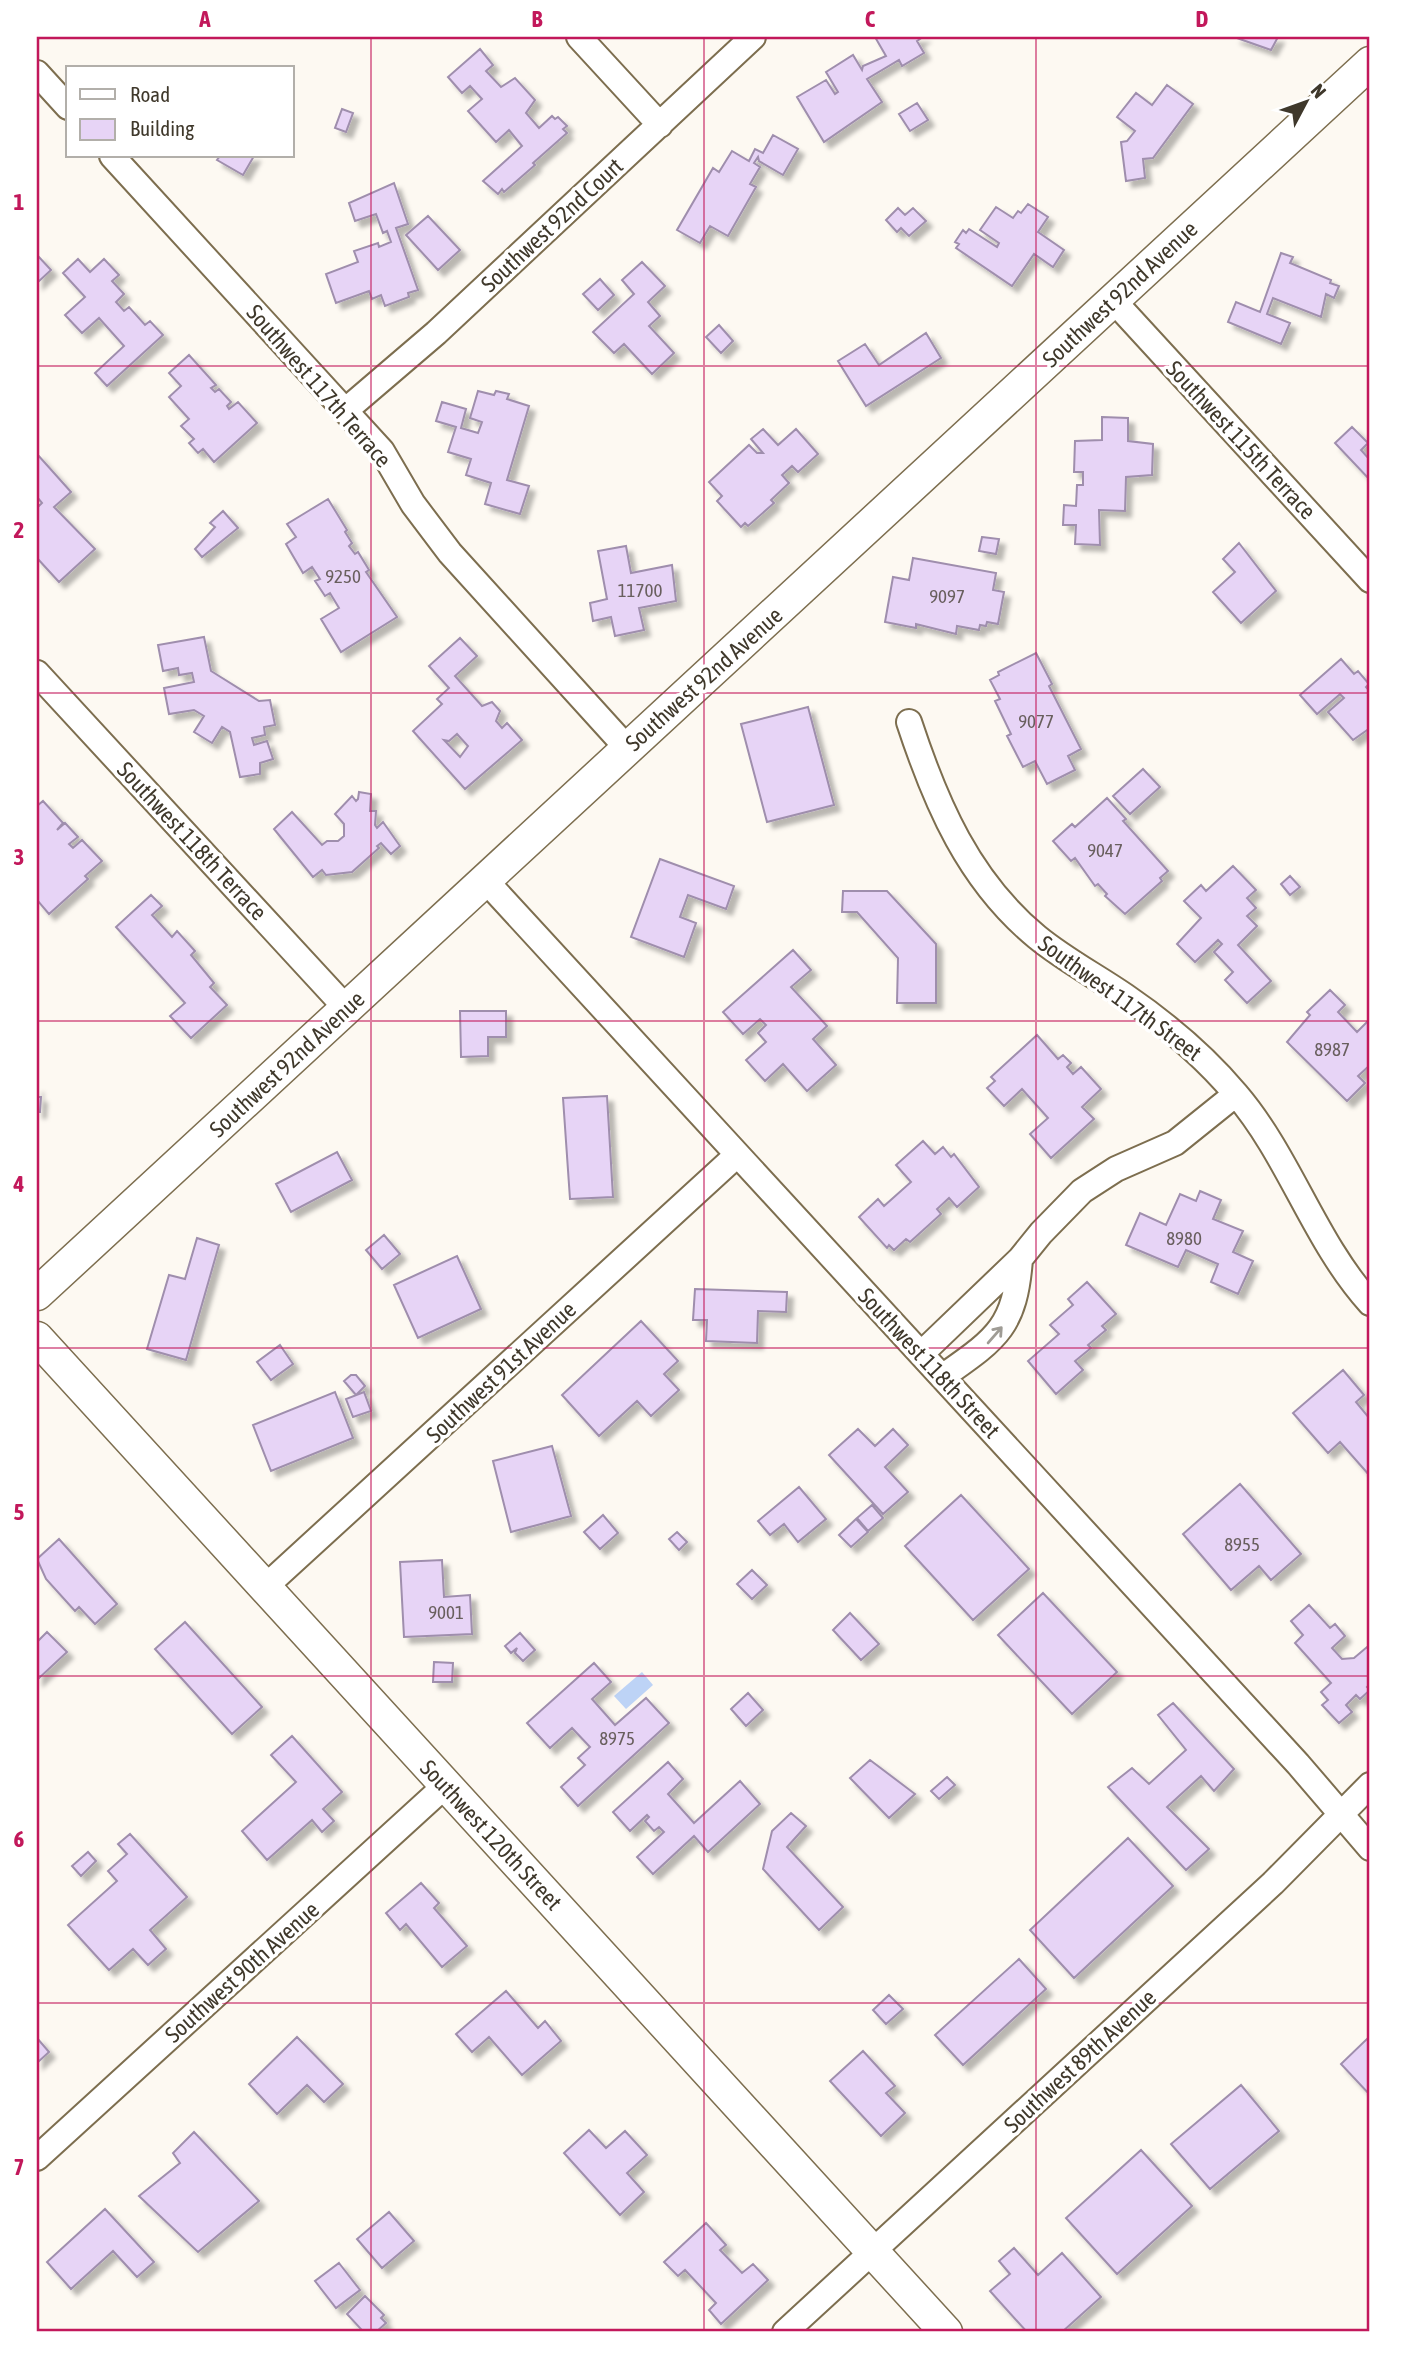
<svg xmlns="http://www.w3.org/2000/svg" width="1407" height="2369" font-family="'Asap Condensed',sans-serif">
	<defs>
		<filter id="shadow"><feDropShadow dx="6" dy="6" stdDeviation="2" flood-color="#0004"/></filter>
	</defs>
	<rect width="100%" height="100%" fill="#fdf9f2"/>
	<path fill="#bdd3f6" d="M642,1672L653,1685L626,1709L614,1696Z"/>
	<path fill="#e7d4f6" stroke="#9f8ead" stroke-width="2" fill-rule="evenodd" filter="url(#shadow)" d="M875,37H923L917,41L924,53L902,66L899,60L867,79L882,102L824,142L797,97L826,80L835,94L838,92L826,72L853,55L862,70L863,66L886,56Z
		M1234,37H1278L1271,50Z
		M480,49L493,65L486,71L501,87L515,78L535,100L526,113L539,128L552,116L555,119L558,117L567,126L563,129L567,133L533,163L535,165L504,192L502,189L498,194L483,181L522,146L509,130L496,142L468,111L482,99L470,86L462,93L448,77Z
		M1167,85L1193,104L1153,158L1143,159L1145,178L1126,181L1121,142L1127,141L1135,131L1117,117L1136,93L1152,105Z
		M917,103L928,120L910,131L899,114Z
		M342,109L353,113L346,132L335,128Z
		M773,135L798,149L783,175L759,161L758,157L754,163L760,167L750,184L756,187L728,236L710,226L700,243L677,230L713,168L719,172L732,151L749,161L755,149L763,153Z
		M220,156H254L243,175L217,160Z
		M394,183L408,224L396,228L418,290L408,293L409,297L385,306L381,295L372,299L369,291L336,303L326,274L358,262L354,251L378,243L379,247L391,242L387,231L383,233L376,214L355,221L349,203Z
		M1028,204L1048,217L1038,232L1064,250L1053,267L1034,254L1012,286L956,248L959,244L955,242L963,230L966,233L969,229L997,247L999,243L980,230L996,207L1013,218L1018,211L1021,213Z
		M898,208L905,215L913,208L926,221L909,236L901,228L897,232L886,220Z
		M428,216L460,250L438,270L406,235Z
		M1281,253L1293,257L1290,263L1331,280L1330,283L1339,286L1334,298L1326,294L1321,317L1273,298L1267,314L1290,323L1281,344L1228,322L1236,302L1260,312Z
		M38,256L51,270L37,283V257Z
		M78,259L90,272L104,259L119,275L112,281L124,294L116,302L124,311L129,307L145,325L150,321L163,335L107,386L95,373L124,346L99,318L82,333L65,315L85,297L63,273Z
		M642,262L665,286L648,302L660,316L649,326L674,353L652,374L624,344L614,353L593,332L634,294L622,280Z
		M600,279L614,295L598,310L583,294Z
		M719,325L733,341L721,353L706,337Z
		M926,333L941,358L866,406L838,361L865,344L879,365Z
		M189,355L216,385L211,388L215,392L219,389L231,402L227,406L229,409L238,402L257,423L214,462L203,449L198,453L189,443L194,439L181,426L189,419L169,397L181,386L169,373Z
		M478,391L494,395L496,391L509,394L507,399L529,406L507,480L529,486L520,514L485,504L491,483L466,475L471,459L448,452L456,427L436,421L442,402L466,409L461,428L478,433L482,422L470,418Z
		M1102,417L1128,418V441L1153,444L1152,475L1126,477L1125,511L1099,510L1100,545L1075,544L1076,525H1063L1064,505L1076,506L1077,485H1083V472H1074L1075,441L1102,440Z
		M1352,427L1368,443L1361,450L1370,460V480L1335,443Z
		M763,429L778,445L796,429L818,454L798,472L792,466L782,475L789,483L771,500L774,503L748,526L745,523L741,527L717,501L722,496L709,482L749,445L757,453H763L751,439Z
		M37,454L71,492L54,507L95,549L59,582L37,558V503L39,506L42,503L37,497Z
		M328,499L347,530L345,532L352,543L349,546L355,554L358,552L369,570L366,572L397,617L341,652L321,619L339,608L330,593L325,596L315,581L320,579L312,567L303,573L286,544L296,537L287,524Z
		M223,511L238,528L202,557L195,549L215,527L210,523Z
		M982,537L999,539L996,554L979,551Z
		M1239,543L1276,591L1241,623L1213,592L1235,572L1223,559Z
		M626,546L631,573L672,565L676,601L639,608L644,630L615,636L611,617L593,621L590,603L607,599L598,551Z
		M913,558L996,573L993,590L1004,592L998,624L987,622L986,626L980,625L979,630L957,626L956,634L916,624V628L885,622L893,577L909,580Z
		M204,637L211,671L259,701L270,700L275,725L264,727L265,735L252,738L254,745L267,741L273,759L260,763V774L240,777L230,732L222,727L212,743L194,732L204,716L194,710L169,714L164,688L194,682L192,673L179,675L178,668L163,671L158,645Z
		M460,638L477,656L455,676L482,706L492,702L500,711L496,721L502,728L507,723L522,740L465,789L413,731L442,704L437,699L449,688L429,666ZM457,734L468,746L460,757L444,740L449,741Z
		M1036,653L1052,684L1049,686L1081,749L1068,756L1075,770L1047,784L1035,761L1023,767L1007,736L1011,734L995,701L1000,699L990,680L999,675L998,672Z
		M1341,659L1354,674L1358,671L1369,684L1366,687L1370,692V728L1353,740L1328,712L1344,698L1340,694L1317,714L1300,695Z
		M808,707L834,805L767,822L741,724Z
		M1143,769L1160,787L1130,814L1113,796Z
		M359,792L371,794L370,811H376L375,825L377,828L383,822L400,846L391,854L381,843L377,846L379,848L352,872L326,875L322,870L313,877L274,829L292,812L322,845L327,841H338L344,836V824L335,814L352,796L356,801L358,799Z
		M1107,798L1126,819L1123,821L1168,871L1160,878L1162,881L1125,914L1105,896L1107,894L1098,884L1095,886L1075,858L1071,861L1053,841L1072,824L1075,827Z
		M43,801L63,823L57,830L65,823L78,837L69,844L73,848L82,840L102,861L85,876L88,879L49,914L37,900V806Z
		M660,859L734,886L726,909L688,895L680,917L696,923L684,957L631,937Z
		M1233,866L1256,890L1247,898L1256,908L1247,916L1257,926L1238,945L1271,981L1247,1003L1225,980L1233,972L1214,952L1222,944L1218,940L1195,962L1177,944L1201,918L1184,901L1201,885L1206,891Z
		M1290,876L1300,887L1290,895L1281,884Z
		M843,891H887L936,944V1003H897L898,958L857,912H842Z
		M151,895L162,906L152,915L172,937L177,931L195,951L191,955L214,983L210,987L227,1005L191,1038L170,1016L185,1003L116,927Z
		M793,950L811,970L791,987L827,1026L813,1039L836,1065L807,1091L783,1064L765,1081L746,1060L766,1042L758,1033L766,1025L760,1019L743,1034L723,1012Z
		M1330,990L1345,1005L1338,1012L1357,1032L1370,1019V1065L1358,1076L1365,1083L1347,1101L1287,1042L1310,1015L1307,1012Z
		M460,1011H506V1037H488V1056L461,1057Z
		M1037,1035L1058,1059L1063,1055L1071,1063L1067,1067L1073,1074L1081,1067L1101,1089L1082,1107L1094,1119L1051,1158L1030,1134L1048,1118L1022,1089L1004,1106L987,1088L995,1081L991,1077Z
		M37,1086V1097H41L40,1112H37Z
		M607,1096L613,1197L570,1199L563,1098Z
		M923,1141L935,1154L943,1147L951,1157L954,1154L979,1187L957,1207L949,1198L937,1209L941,1214L910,1242L906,1239L894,1250L889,1245L887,1248L859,1217L878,1199L884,1206L911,1182L896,1165Z
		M337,1152L352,1180L291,1212L276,1184Z
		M1200,1191L1221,1200L1213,1219L1243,1231L1233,1252L1253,1261L1238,1294L1211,1282L1218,1264L1186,1250L1178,1267L1126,1245L1140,1213L1166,1225L1180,1194L1196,1201Z
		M384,1235L400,1254L382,1269L366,1250Z
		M197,1238L219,1245L186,1360L147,1349L169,1275L185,1279Z
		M457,1256L481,1309L418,1338L394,1285Z
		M1087,1282L1116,1314L1102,1326L1106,1330L1088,1345L1091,1348L1075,1361L1083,1370L1056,1394L1028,1361L1059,1334L1050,1325L1073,1305L1068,1299Z
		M695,1289L787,1292L786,1312L758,1311L757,1343L706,1341L707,1320H693Z
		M641,1321L678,1361L664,1374L679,1390L651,1416L637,1401L599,1436L562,1395Z
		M280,1345L293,1364L271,1380L257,1362Z
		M1343,1370L1364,1395L1356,1402L1370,1419V1476L1340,1442L1328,1453L1293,1413Z
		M351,1375H356L365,1386L356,1395L344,1381Z
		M335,1392L353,1438L271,1471L253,1425Z
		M364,1392L371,1411L353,1417L346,1399Z
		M858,1429L875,1446L893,1429L908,1445L885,1467L908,1492L883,1514L829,1455Z
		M552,1446L571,1516L511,1532L493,1461Z
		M1240,1484L1301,1554L1271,1580L1259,1566L1231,1590L1183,1534Z
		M799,1487L826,1519L798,1542L784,1524L770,1535L758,1521Z
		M961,1495L1029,1569L973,1620L905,1546Z
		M872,1505L883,1518L868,1531L857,1518Z
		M603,1515L618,1533L600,1549L584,1532Z
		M856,1519L868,1532L851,1547L839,1535Z
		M677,1532L687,1542L679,1550L669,1539Z
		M59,1539L117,1604L95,1624L79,1607L75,1611L46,1579L37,1559Z
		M442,1560L444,1597L470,1595L472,1634L404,1637L400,1562Z
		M752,1570L767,1585L752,1599L737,1584Z
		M1043,1593L1117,1672L1072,1714L998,1635Z
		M1309,1605L1330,1628L1335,1624L1345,1636L1332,1648L1342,1659L1354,1658L1367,1647L1370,1650V1684L1367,1687L1370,1690L1360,1699L1356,1695L1346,1705L1352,1712L1339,1723L1322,1705L1328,1700L1321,1692L1331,1683L1295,1643L1303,1635L1291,1621Z
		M850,1613L879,1644L861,1660L833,1630Z
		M185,1622L262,1707L232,1734L155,1649Z
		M47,1632L67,1652L37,1680V1642Z
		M520,1633L535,1650L523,1661L515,1653L517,1648L511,1653L505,1646Z
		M434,1662L453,1663L452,1682H433Z
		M594,1663L611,1682L592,1699L615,1725L646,1698L669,1723L578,1806L561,1787L585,1765L578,1758L590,1747L572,1728L550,1748L527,1723Z
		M748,1693L763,1710L746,1726L731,1709Z
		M1173,1703L1234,1769L1214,1791L1201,1776L1167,1807L1209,1849L1186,1870L1108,1787L1132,1768L1149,1784L1186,1750L1158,1715Z
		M292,1736L342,1792L323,1809L334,1821L322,1832L312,1820L267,1860L242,1831L296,1782L271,1755Z
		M870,1760L915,1794L889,1818L850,1778Z
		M668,1762L683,1779L668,1794L694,1823L740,1781L760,1804L708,1852L694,1836L653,1874L637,1857L664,1832L659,1827L654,1831L645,1821L649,1817L647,1815L630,1831L613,1812Z
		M947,1777L955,1785L939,1799L931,1791Z
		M791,1813L806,1826L787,1847L843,1907L819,1930L763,1869L772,1831Z
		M130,1834L187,1897L150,1930L166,1949L148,1965L133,1949L109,1970L68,1925L117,1881L108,1871L127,1854L118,1844Z
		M1128,1838L1173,1886L1074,1978L1030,1930Z
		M88,1852L96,1861L81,1876L72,1866Z
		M421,1883L439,1903L434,1908L467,1946L442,1967L406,1924L400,1930L386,1913Z
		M1019,1959L1046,1989L963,2065L935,2035Z
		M506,1991L538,2028L545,2021L561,2041L522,2075L489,2037L472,2052L456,2034Z
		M889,1995L903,2009L886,2024L873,2010Z
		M1370,2036V2095L1341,2064Z
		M297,2037L343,2084L324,2102L307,2085L277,2114L249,2084Z
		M37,2038L49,2052L37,2063Z
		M863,2051L895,2086L886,2093L905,2113L881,2136L830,2081Z
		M1241,2085L1279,2131L1210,2189L1171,2144Z
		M589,2130L606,2148L625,2131L647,2155L627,2173L644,2192L620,2215L564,2153Z
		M194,2132L259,2201L198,2252L139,2196L180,2163L173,2153Z
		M1141,2150L1192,2206L1117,2274L1066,2218Z
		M105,2209L154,2262L137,2277L113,2251L71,2289L47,2262Z
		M389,2212L414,2241L382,2268L357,2239Z
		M706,2223L726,2245L720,2250L742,2273L753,2264L768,2280L721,2324L709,2310L716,2303L685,2270L678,2276L664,2262Z
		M1014,2248L1038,2275L1062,2253L1101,2297L1062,2332H1027L990,2291L1010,2274L999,2261Z
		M339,2263L360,2290L336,2308L315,2281Z
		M365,2296L384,2315L381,2318L386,2323L376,2332H357L361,2329L347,2314Z"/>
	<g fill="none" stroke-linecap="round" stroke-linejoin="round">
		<defs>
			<path id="minor" d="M579,37L660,125
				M37,73L68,107
				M112,156L382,451L413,504L450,553L627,748
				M1113,300L1370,580
				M346,410L436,333L753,37
				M37,673L347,1009
				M909,722C936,804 969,881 1037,937C1065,960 1096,976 1125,996C1166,1024 1204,1056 1236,1094C1290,1157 1314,1241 1370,1303
				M486,881L1298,1764L1370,1848
				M921,1354L1020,1259L1041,1233L1082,1191L1116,1169L1175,1143L1236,1094
				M942,1377C996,1339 1015,1328 1020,1259
				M264,1588L737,1155
				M37,2158L446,1785
				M785,2332L1273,1883L1370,1785"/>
			<path id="tertiary" d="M37,1294L1370,63
				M37,1338L946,2332"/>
		</defs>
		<use href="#minor" stroke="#7d6e4f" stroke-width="28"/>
		<use href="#tertiary" stroke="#7d6e4f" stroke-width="35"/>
		<use href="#minor" stroke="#fff" stroke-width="24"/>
		<use href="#tertiary" stroke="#fff" stroke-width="32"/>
	</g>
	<defs><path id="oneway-shaft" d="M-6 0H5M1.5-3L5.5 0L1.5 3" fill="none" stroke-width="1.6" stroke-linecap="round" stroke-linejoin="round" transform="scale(1.75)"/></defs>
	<use stroke="#9f9c95" href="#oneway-shaft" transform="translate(995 1335) rotate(-49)"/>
	<path fill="none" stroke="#c2185b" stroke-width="2" stroke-opacity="0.55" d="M371,37V2332M704,37V2332M1036,37V2332M37,366H1370M37,693H1370M37,1021H1370M37,1348H1370M37,1676H1370M37,2003H1370"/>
	<g text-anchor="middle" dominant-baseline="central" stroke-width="7" stroke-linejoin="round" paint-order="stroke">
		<g font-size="19" fill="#695f5e">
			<text x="343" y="576">9250</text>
			<text x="640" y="590">11700</text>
			<text x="947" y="596">9097</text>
			<text x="1036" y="721">9077</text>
			<text x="1105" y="850">9047</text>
			<text x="1332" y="1049">8987</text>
			<text x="1184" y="1238">8980</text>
			<text x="1242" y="1544">8955</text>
			<text x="446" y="1612">9001</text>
			<text x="617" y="1738">8975</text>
		</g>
		<g font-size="23" fill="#3f382b" stroke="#fff">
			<text transform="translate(552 225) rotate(-43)">Southwest 92nd Court</text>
			<text transform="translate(1120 294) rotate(-43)">Southwest 92nd Avenue</text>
			<text transform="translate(319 386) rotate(49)">Southwest 117th Terrace</text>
			<text transform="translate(1241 440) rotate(47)">Southwest 115th Terrace</text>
			<text transform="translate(704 679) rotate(-42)">Southwest 92nd Avenue</text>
			<text transform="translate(192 841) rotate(47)">Southwest 118th Terrace</text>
			<text transform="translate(1120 998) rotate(36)">Southwest 117th Street</text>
			<text transform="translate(287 1064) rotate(-43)">Southwest 92nd Avenue</text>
			<text transform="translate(929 1363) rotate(47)">Southwest 118th Street</text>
			<text transform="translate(501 1372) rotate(-43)">Southwest 91st Avenue</text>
			<text transform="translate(491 1835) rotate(47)">Southwest 120th Street</text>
			<text transform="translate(242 1972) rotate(-42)">Southwest 90th Avenue</text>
			<text transform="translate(1080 2061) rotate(-43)">Southwest 89th Avenue</text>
		</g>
	</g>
	<rect width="1407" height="2369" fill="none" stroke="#ffffff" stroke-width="77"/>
	<rect x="66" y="66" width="228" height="91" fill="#ffffff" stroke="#b2afaa" stroke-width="2"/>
	<rect x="80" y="89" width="35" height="10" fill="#ffffff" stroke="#b2afaa" stroke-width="2"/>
	<text x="130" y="102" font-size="21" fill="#3f382b">Road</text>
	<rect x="80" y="119" width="35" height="21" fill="#e7d4f6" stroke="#b2afaa" stroke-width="2"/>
	<text x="130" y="136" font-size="21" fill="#3f382b">Building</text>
	<g transform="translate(1306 102) rotate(49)" stroke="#ffffff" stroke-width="5" paint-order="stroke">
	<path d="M0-5L12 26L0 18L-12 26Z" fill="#3f382b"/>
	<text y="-10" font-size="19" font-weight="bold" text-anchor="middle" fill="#3f382b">N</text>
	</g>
	<rect x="38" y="38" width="1330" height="2292" fill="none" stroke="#c2185b" stroke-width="2.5"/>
	<g font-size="23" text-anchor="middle" font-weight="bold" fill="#c2185b">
		<text x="205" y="27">A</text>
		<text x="537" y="27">B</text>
		<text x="870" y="27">C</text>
		<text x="1202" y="27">D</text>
		<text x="19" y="210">1</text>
		<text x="19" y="538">2</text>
		<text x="19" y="865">3</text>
		<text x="19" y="1192">4</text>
		<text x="19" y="1520">5</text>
		<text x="19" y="1847">6</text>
		<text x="19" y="2175">7</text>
	</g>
</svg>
